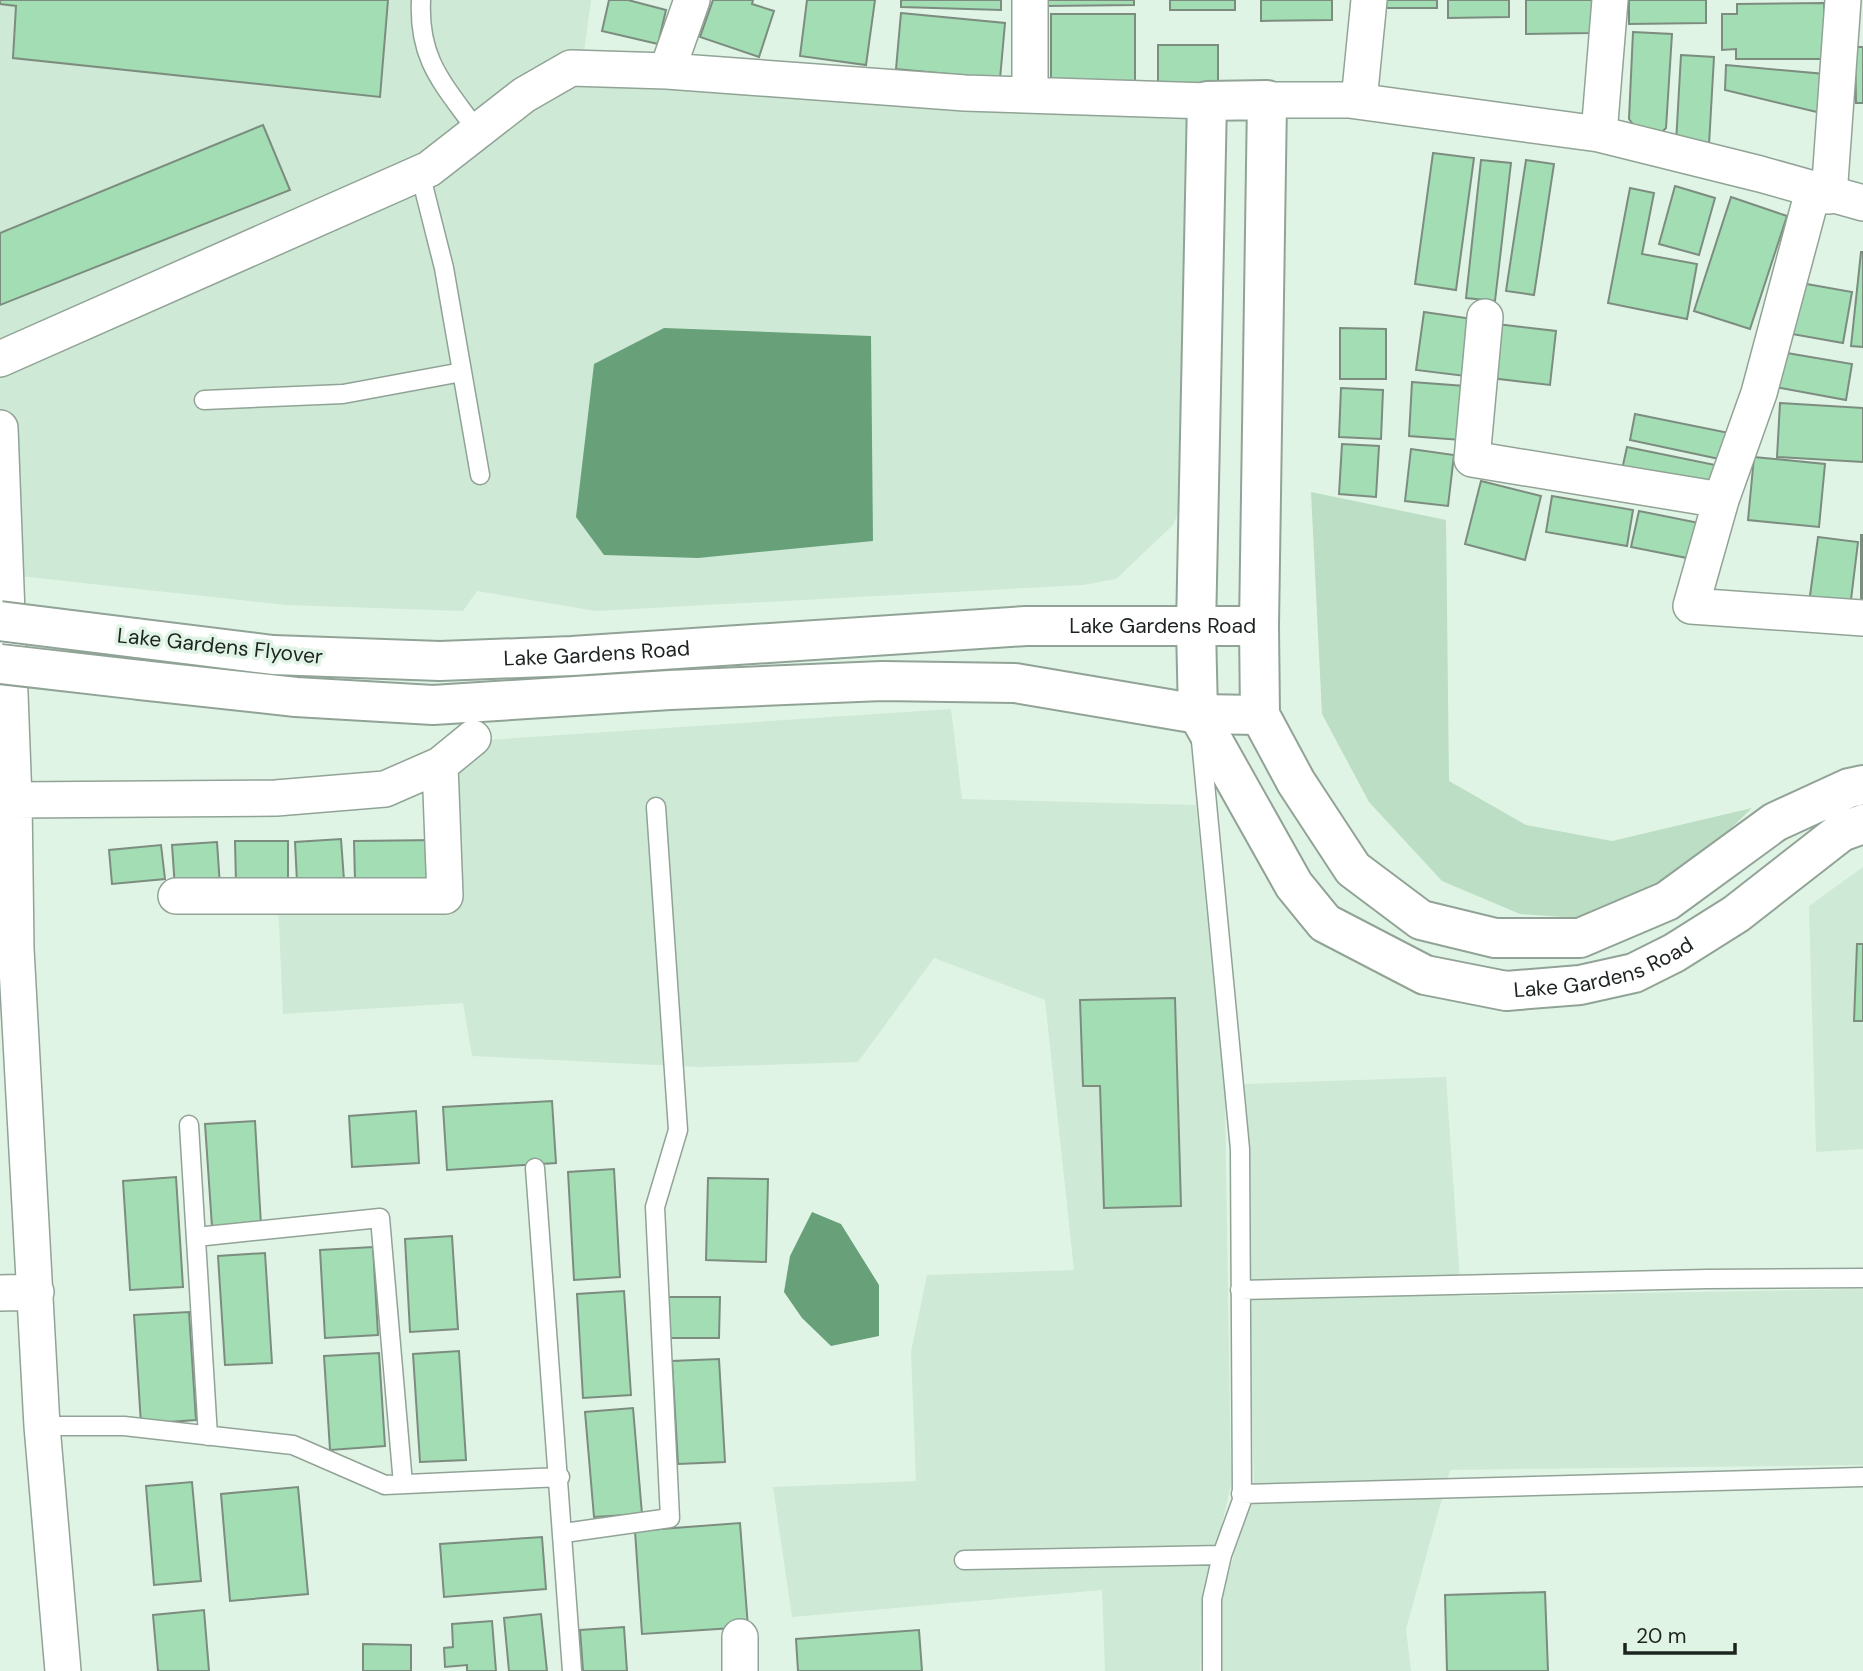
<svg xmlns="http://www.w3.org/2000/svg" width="1863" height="1671" font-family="'DM Sans',sans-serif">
	<rect width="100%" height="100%" fill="#e0f4e5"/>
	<path fill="#cee9d5" d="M0,0H591L583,60L1189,110L1198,464L1173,525L1116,579L1083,585L596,611L477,591L463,611L287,605L0,574Z
		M951,709L962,799L1196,805L1225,1097L1231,1485L1202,1611L1200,1671H1105L1102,1590L792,1617L773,1487L916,1481L911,1352L927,1275L1074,1270L1045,1000L934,958L858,1062L698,1067L472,1056L463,1003L283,1014L278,902L450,908L447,771L486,740Z
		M1863,867V1149L1816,1152L1809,906Z
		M1446,1077L1461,1296L1863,1289V1465L1450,1470L1406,1629L1411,1671H1217L1220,1604L1254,1483L1243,1084Z"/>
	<path fill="#bbdec4" d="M1311,492L1446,520L1449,781L1526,825L1612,841L1752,808L1670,887L1605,920L1520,914L1442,881L1369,802L1322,714Z"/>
	<path fill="#67a079" d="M664,328L871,336L873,541L698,558L604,555L576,517L594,364Z
		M812,1212L841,1224L879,1285V1336L831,1346L802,1318L784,1292L790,1256Z"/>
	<path fill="#a2ddb3" stroke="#7c8d80" stroke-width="2" d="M0,0H388L380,97L13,58L16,6L0,4Z
		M609,0H628L666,10L658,44L602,31Z
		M713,0H753L752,4L774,11L759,57L700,37Z
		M807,0H875L866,65L800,56Z
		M901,0H1001V10L901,7Z
		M1047,0H1134V5L1047,6Z
		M1170,0H1235V10H1170Z
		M1261,0H1332V20L1261,21Z
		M1378,0H1437V8H1378Z
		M1448,0H1509V17L1448,18Z
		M1526,0H1592V33L1526,34Z
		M1629,0H1706V23L1629,24Z
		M1824,3L1825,59H1736V49L1722,50V14H1737V4Z
		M901,13L1005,23L1000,79L896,69Z
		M1051,14H1135V83L1051,84Z
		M1633,32L1672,34L1666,128L1660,134L1639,132L1629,119Z
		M1158,45H1218V83L1158,84Z
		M1855,47H1863V103H1856Z
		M1681,55L1714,57L1709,145L1676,143Z
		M1726,65L1825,74L1821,113L1725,90Z
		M263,125L290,190L0,305V233Z
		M1433,153L1474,158L1456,290L1415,284Z
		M1481,160L1511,163L1495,301L1466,298Z
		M1526,160L1554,164L1534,295L1506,291Z
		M1675,186L1715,198L1699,255L1659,244Z
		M1630,188L1654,193L1642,254L1697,264L1687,319L1608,303Z
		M1731,197L1787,216L1750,329L1694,311Z
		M1861,252H1863V347L1851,346Z
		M1801,283L1852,292L1843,343L1792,334Z
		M1424,312L1473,319L1465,376L1416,370Z
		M1497,324L1556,331L1550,385L1491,378Z
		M1340,328L1386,329V379H1340Z
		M1781,352L1852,364L1846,400L1775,387Z
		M1412,382L1465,386L1461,440L1409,436Z
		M1341,388L1383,390L1381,439L1339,437Z
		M1780,403L1863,408V462L1777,457Z
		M1635,414L1729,433L1724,460L1630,440Z
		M1342,444L1379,446L1376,497L1339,494Z
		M1627,447L1720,466L1714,494L1621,474Z
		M1411,449L1454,455L1448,506L1405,501Z
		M1754,457L1825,464L1819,527L1748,520Z
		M1481,481L1541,496L1525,560L1465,544Z
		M1552,496L1633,510L1627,546L1546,532Z
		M1639,511L1699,523L1692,559L1631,547Z
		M1861,535H1863V610H1861Z
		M1818,537L1858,542L1850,608L1809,603Z
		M341,839L344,880L297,882L295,842Z
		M438,840L439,880L355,881L354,841Z
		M235,841H288V883L236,884Z
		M217,842L220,886L175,888L172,845Z
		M161,845L165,879L112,884L109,850Z
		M1857,944H1863V1021H1854Z
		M1175,998L1181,1206L1104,1208L1100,1086H1083L1080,1000Z
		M552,1101L556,1163L447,1170L443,1107Z
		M416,1111L419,1163L352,1167L349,1116Z
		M255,1121L261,1225L212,1227L205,1124Z
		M614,1169L620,1277L574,1280L568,1172Z
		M176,1177L183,1287L130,1290L123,1181Z
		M708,1178L768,1179L766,1262L706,1260Z
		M452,1236L458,1329L410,1332L405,1239Z
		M373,1247L378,1335L325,1338L320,1250Z
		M265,1253L272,1363L225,1365L218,1256Z
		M624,1291L631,1395L583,1398L577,1294Z
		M668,1297H720L719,1338H668Z
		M189,1312L196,1420L141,1424L134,1315Z
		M459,1351L466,1460L420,1462L413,1354Z
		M379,1353L385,1446L330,1450L324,1356Z
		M719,1359L725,1462L678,1464L672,1361Z
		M633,1408L642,1514L594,1517L585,1412Z
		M192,1482L201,1581L154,1585L146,1486Z
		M298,1487L308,1594L230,1601L221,1494Z
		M740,1523L748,1627L642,1634L635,1531Z
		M542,1537L546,1589L444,1597L440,1544Z
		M1545,1592L1548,1671H1447L1445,1595Z
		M204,1610L209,1671H158L153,1615Z
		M541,1614L547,1671H509L504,1618Z
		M492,1621L496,1671H467V1665L445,1667L444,1648L453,1647L452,1624Z
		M624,1627L627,1671H583L580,1630Z
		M919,1630L922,1671H798L796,1639Z
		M363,1644L411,1645V1671H363Z"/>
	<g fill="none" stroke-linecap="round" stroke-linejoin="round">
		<defs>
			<path id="lane" d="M421,0C418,61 444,84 477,131
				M420,173L444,268L480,475
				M204,400L343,394L462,372
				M1201,741L1240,1149L1242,1500L1222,1555L1212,1599V1671
				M189,1125L208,1436
				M535,1168L572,1671
				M196,1237L380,1218L403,1484
				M1240,1290L1707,1279L1863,1278
				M42,1426H124L293,1445L385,1485L560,1477
				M1241,1494L1863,1477
				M564,1533L670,1518L655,1207L678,1130L656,807
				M964,1560L1222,1555"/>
			<path id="street" d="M667,71L692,0
				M1030,95V0
				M1267,100H1349L1599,134L1760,174L1863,203
				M1359,101L1369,0
				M1599,134L1610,0
				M1813,191L1759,393L1721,500L1691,606L1863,618
				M1829,196L1843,0
				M1485,317L1472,459L1721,500
				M0,359L429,169L524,95L571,68L667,71L965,93L1207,101
				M0,428L14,800
				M176,896H445L440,765
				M16,949L42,1426L63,1671
				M0,950L16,949L14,800L276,798L385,789L440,765L473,738
				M0,1293L36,1292
				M740,1637V1671"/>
			<g id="secondary">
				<path id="s1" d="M136,638L273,655L440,661L572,656L1026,626H1259"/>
				<path d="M140,680L296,697L433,705L670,690L882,681L1015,683L1198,714L1260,715"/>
				<path id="s2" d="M1863,785L1849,788L1775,822L1667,901L1580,938H1495L1421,920L1353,869L1296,782L1260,715L1259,626L1267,100L1207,101L1196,628L1198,714L1294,885L1325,923L1425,975L1506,991L1580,985L1634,973L1674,953L1736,914L1841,832L1863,824"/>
			</g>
		</defs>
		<use href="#lane" stroke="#91a396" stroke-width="21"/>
		<use href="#street" stroke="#91a396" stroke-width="38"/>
		<use href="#secondary" stroke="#91a396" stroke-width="42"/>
		<use href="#lane" stroke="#fff" stroke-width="18"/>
		<use href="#street" stroke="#fff" stroke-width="35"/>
		<use href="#secondary" stroke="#fff" stroke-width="38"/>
		<defs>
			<path id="secondary-bridge" d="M0,621L136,638
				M0,664L140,680"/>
		</defs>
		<use href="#secondary-bridge" stroke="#91a396" stroke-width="42" stroke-linecap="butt"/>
		<use href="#secondary-bridge" stroke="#fff" stroke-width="38"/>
	</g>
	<g text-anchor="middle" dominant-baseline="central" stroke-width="7" stroke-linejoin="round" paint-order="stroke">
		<g font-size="21" fill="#1d241f" stroke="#e0f4e5">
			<text stroke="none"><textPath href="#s1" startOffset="1029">Lake Gardens Road</textPath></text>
			<text transform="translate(220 646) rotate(6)">Lake Gardens Flyover</text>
			<text stroke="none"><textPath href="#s1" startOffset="462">Lake Gardens Road</textPath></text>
			<text stroke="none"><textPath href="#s2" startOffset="2580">Lake Gardens Road</textPath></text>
		</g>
	</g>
	<path d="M1625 1643v10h110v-10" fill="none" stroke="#1d241f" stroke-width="3.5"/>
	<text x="1636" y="1643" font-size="21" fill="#1d241f" stroke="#e0f4e5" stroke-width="5" paint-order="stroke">20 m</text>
</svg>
